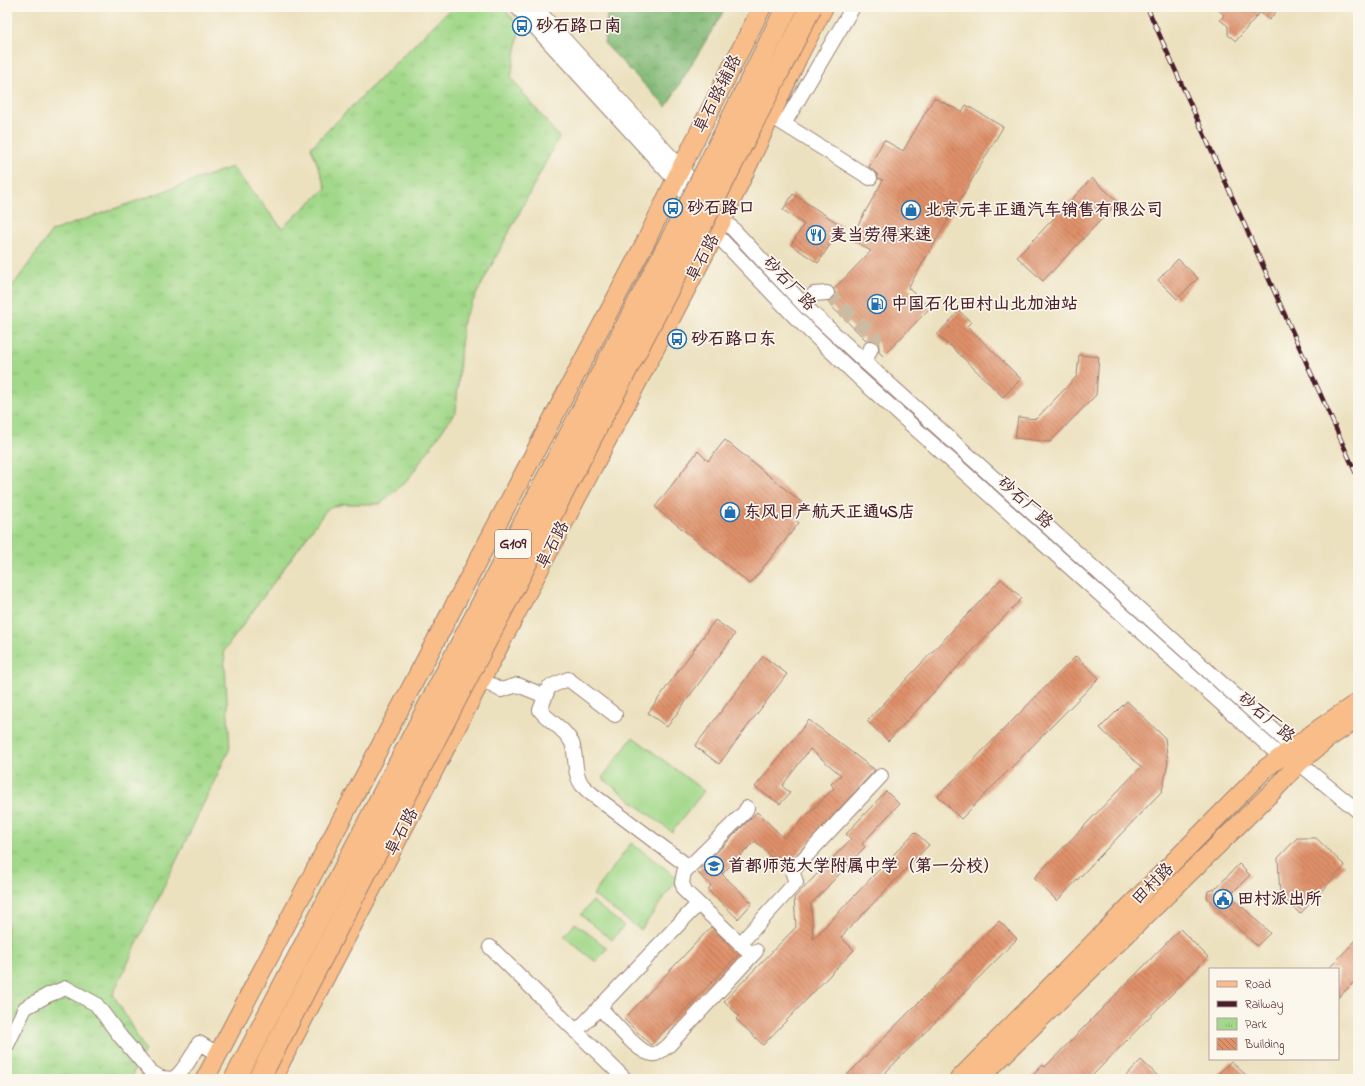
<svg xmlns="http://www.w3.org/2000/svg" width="1365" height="1086" font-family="'Indie Flower','LXGW WenKai TC',sans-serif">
	<defs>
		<pattern id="forest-crowns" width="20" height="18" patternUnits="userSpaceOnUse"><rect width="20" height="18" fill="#80b875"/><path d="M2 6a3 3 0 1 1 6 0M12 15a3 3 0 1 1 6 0" fill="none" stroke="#6b9560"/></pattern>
		<pattern id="park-tufts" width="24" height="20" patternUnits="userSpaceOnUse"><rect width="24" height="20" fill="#a1d889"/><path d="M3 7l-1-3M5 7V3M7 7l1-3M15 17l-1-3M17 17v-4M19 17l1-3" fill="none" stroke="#8cb976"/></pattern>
		<pattern id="building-back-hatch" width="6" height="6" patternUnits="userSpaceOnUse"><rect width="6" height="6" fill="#de9069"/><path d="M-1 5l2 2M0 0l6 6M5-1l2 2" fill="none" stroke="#b67557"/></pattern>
	</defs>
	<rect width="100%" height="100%" fill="#fbf7ec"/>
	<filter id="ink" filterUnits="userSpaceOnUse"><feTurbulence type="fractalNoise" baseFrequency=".025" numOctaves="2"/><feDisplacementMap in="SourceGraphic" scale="8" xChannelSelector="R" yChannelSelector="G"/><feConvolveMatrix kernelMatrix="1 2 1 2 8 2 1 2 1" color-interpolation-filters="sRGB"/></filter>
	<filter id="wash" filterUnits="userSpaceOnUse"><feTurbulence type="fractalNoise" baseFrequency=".012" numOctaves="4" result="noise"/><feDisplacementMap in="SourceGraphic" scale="16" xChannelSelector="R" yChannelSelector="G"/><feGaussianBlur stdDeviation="0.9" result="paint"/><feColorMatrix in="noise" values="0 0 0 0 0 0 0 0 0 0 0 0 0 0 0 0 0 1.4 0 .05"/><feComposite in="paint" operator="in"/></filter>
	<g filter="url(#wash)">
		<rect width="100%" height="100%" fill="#ece1bf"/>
		<path fill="#a1d889" stroke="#767c5a" d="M633,737L704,791L672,832L602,778Z
			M631,843L678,878L641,930L593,895Z
			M592,901L624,926L612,940L581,915Z
			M575,923L607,948L596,962L564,937Z"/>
		<path fill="url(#forest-crowns)" stroke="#656c50" d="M608,7H726L666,107L604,43Z"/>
		<path fill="url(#park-tufts)" stroke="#767c5a" d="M452,7H502L520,26L511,78L559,137L463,320L456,411L409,478L380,504H342L327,509L224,651L230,748L113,994L145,1050L130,1079H7V294L52,231L232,167L282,228L326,188L311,147Z"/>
		<g id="blocks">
			<path fill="url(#building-back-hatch)" d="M1215,7H1280L1269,20L1260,12L1236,41L1228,35V26L1220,20L1224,15Z
				M934,98L962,112L966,105L1003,127L908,288L930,308L883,356L879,352V347L878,343L874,340L867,341L827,302L832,300L835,296L834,289L871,251L850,239L883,180L878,178L877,174L869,167L884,140L903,151Z
				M1092,178L1118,202L1043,281L1017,257Z
				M793,194L842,226L818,263L791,245L804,224L783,210Z
				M1178,259L1198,278L1177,299L1158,280Z
				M959,311L971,322L967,326L1021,379L1003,397L950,345L949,346L937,335Z
				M1079,355L1099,357L1096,395L1050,442L1015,438L1018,417L1036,419L1077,376Z
				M725,440L805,505L792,517L799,523L750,584L655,507L698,451L708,461Z
				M1001,579L1022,598L888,741L867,721Z
				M715,620L735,634L667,727L648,713Z
				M763,656L787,674L719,764L695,746Z
				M1076,656L1099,678L961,819L938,796Z
				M1127,701L1165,738L1168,763L1162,791L1057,901L1034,878L1141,767L1100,728Z
				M809,720L875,770L784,869L755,841L722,874L752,903L738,919L708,890L711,885L697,872L757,812L784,838L834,788L831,784L841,775L810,749L782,786L790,793L780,804L755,787Z
				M886,791L899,804L862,844L865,847L811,904L813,939L915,832L929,845L841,937L854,950L763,1045L736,1019L739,1016L724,1001L796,927L794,898L851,839L846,834Z
				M1297,838H1316L1345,866L1300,914L1283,897H1280L1278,858Z
				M1239,864L1250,875L1230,895L1270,933L1257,946L1213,904L1207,897L1208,891L1215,889Z
				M999,921L1017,939L879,1079H843Z
				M711,927L739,954L651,1045L624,1019Z
				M1180,929L1208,957L1089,1079H1029L1043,1065L1045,1067Z
				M1358,938V978L1338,998V969H1328Z
				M1141,1060L1161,1079H1123Z
				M1231,1061L1250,1079H1213Z"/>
		</g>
	</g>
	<g filter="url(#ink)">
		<use href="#blocks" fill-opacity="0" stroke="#9b8075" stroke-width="1"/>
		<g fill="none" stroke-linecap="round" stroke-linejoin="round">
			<path stroke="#ccbaa1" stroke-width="14" stroke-dasharray="14 7" stroke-linecap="butt" d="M827,293L875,337L871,348"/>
			<defs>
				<path id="minor" d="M517,7L676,181L695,206
					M535,7L681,168L702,194
					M776,119L870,178
					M784,124L853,7
					M717,212L806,307L865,362L1278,734L1292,748L1299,763L1358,811
					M710,226L716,234L796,318L858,377L1281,757L1289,760
					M805,305L814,294L827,293
					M865,362L871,348
					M482,680L501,690L518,685L545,696
					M615,715L568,679L549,687L540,710C549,722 565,728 572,743C577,756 573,773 582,785C585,788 589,792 593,795L689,867
					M740,944L796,882L792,871L881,776
					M490,947L625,1079
					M747,950L685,891L682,883L684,872L744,813L747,808
					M599,1007C610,1017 640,1057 655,1054C659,1053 664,1048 668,1046L756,951
					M576,1032L698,904
					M7,1045L25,1008L48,995L66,988L96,1004L120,1036L151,1072L161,1078L174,1079C185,1069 192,1056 199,1043L218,1054"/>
				<path id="major" d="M205,1079L646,241L681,168L762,7
					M272,1079L723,219L798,57L824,7
					M959,1079L1266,768L1320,728L1358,702
					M979,1079L1276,788L1299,763L1327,739L1358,718"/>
			</defs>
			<use href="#minor" stroke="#9b8075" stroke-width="16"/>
			<use href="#major" stroke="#9b8075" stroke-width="20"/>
			<use href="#minor" stroke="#fff" stroke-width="14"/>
			<use href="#major" stroke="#f8bd88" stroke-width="18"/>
			<defs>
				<path id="rail" d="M1147,7L1358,478"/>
			</defs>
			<use href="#rail" stroke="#4a1f2b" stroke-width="4.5"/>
			<use href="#rail" stroke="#fbf7ec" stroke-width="3" stroke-dasharray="9" stroke-linecap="butt"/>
			<defs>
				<path id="highway-bridge" d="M235,1079L685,213L787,7
					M259,1079L704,220L811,7"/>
			</defs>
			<use href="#highway-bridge" stroke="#9b8075" stroke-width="23" stroke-linecap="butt"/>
			<use href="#highway-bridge" stroke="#f8bd88" stroke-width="21"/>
		</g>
	</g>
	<defs>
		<symbol id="bus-ring" viewBox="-11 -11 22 22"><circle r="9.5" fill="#fbf7ec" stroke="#1f6fb2" stroke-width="1.5"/><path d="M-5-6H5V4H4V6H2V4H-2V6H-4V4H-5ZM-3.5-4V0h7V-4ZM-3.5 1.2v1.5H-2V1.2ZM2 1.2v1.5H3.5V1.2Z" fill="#1f6fb2"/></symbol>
		<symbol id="shop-ring" viewBox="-11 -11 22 22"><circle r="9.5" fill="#fbf7ec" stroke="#1f6fb2" stroke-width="1.5"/><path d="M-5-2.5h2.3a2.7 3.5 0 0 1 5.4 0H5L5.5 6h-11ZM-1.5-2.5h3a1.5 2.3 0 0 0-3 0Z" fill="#1f6fb2"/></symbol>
		<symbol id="restaurant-ring" viewBox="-11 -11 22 22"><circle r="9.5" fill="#fbf7ec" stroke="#1f6fb2" stroke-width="1.5"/><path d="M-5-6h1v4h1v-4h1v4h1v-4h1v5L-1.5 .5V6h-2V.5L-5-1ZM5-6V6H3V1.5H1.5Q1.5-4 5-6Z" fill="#1f6fb2"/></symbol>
		<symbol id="fuel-ring" viewBox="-11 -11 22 22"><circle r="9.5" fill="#fbf7ec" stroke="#1f6fb2" stroke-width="1.5"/><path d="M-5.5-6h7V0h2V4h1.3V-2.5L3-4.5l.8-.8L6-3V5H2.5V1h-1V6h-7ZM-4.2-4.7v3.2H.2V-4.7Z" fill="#1f6fb2"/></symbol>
		<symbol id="school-ring" viewBox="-11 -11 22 22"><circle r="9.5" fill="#fbf7ec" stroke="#1f6fb2" stroke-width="1.5"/><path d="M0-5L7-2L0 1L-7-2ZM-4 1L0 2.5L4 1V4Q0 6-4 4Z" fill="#1f6fb2"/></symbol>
		<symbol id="civic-ring" viewBox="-11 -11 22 22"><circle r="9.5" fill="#fbf7ec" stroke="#1f6fb2" stroke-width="1.5"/><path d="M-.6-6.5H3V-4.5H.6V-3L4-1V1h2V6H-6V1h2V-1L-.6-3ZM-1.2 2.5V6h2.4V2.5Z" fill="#1f6fb2"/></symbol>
	</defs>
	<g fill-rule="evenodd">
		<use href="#bus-ring" x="511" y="15" width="22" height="22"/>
		<use href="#bus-ring" x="662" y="197" width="22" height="22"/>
		<use href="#shop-ring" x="900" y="199" width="22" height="22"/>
		<use href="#restaurant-ring" x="805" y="224" width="22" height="22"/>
		<use href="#fuel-ring" x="866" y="293" width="22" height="22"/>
		<use href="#bus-ring" x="666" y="328" width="22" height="22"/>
		<use href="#shop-ring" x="719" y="501" width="22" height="22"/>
		<use href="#school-ring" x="703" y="855" width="22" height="22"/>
		<use href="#civic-ring" x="1212" y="888" width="22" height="22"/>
	</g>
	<g text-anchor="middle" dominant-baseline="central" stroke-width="3.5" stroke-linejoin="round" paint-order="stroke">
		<rect fill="#fbf7ec" stroke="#7f6065" stroke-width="1" x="495" y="530" width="36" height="28" rx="3"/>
		<g font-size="16" font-weight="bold" fill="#4a1f2b">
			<text x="513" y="544">G109</text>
		</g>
		<g font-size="17" font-weight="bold" fill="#4a1f2b" stroke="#fbf7ec" text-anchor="start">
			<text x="536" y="26">砂石路口南</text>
			<text x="687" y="208">砂石路口</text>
			<text x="925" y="210">北京元丰正通汽车销售有限公司</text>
			<text x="830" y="235">麦当劳得来速</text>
			<text x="891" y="304">中国石化田村山北加油站</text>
			<text x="691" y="339">砂石路口东</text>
			<text x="744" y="512">东风日产航天正通4S店</text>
			<text x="728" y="866">首都师范大学附属中学（第一分校）</text>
			<text x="1237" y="899">田村派出所</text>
		</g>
		<g font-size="17" fill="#4a1f2b" stroke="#fbf7ec">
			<text transform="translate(718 94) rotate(-63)">阜石路辅路</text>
			<text transform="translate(703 258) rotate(-62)">阜石路</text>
			<text transform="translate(789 284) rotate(46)">砂石厂路</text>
			<text transform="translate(1025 503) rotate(42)">砂石厂路</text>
			<text transform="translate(553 545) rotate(-62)">阜石路</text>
			<text transform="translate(1266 718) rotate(40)">砂石厂路</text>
			<text transform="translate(402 832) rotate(-62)">阜石路</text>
			<text transform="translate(1153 884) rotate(-45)">田村路</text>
		</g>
	</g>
	<rect width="1365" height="1086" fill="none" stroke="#fbf7ec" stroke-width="24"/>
	<rect x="1209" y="968" width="130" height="92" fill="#fbf7ec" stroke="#b4a19f"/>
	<rect x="1217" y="981" width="20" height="6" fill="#f8bd88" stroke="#b4a19f"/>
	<text x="1245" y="988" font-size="12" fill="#4a1f2b">Road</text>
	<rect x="1217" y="1001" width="20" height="6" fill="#4a1f2b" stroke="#b4a19f"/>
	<text x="1245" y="1008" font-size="12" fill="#4a1f2b">Railway</text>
	<rect x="1217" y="1018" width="20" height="12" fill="url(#park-tufts)" stroke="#b4a19f"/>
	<text x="1245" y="1028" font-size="12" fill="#4a1f2b">Park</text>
	<rect x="1217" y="1038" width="20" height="12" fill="url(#building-back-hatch)" stroke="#b4a19f"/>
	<text x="1245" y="1048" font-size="12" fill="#4a1f2b">Building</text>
</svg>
